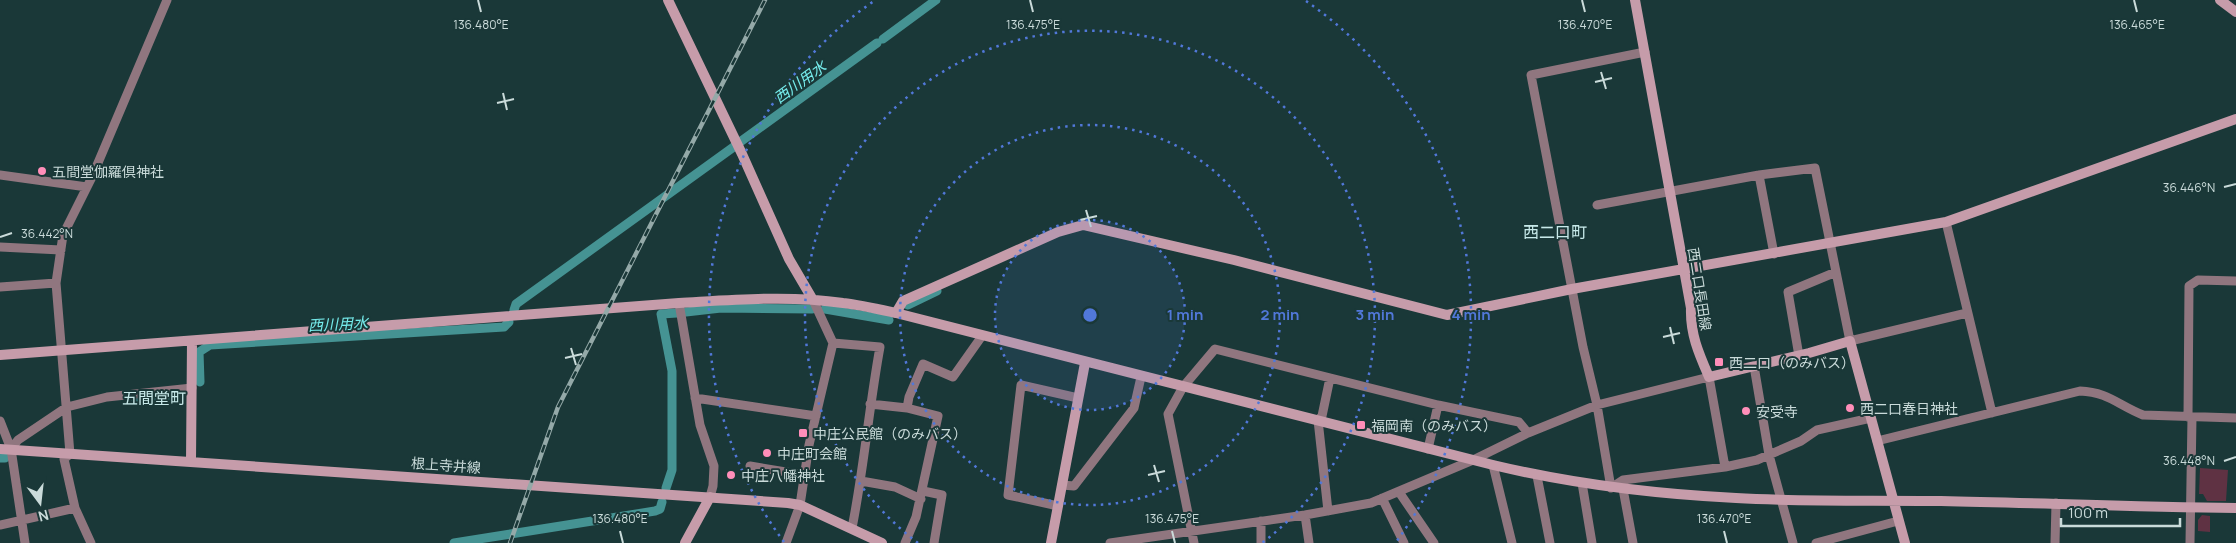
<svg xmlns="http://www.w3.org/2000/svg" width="2236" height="543" font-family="Manrope,'Noto Sans JP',sans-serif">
	<rect width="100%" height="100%" fill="#1a3838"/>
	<path fill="#5f3243" d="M2200,468L2228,470L2226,501H2207L2203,494H2199Z
		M2202,515L2210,516V532L2198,531V520Z"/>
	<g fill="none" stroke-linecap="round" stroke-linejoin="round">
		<path stroke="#459393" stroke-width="9" d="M883,39L936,0
			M740,142L877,43
			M908,305L937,291
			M825,309L889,320
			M514,310L516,304L735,146
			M686,312L721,308L812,309
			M200,382L199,352L210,345L504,327L509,322
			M135,398L181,394
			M0,458H5
			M666,488L672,470V371L661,314L677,313
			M454,543L655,511L660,509L662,502"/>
		<path stroke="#90767f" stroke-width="9" d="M1645,52L1531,75L1583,347L1597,405L1611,488L1623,480L1725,467L1757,460L1801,441L1817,430L1871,418
			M0,175L87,187
			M1759,175L1774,254
			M1597,205L1759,175L1815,168L1850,341L1967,313
			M1946,222L1992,413
			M0,247L61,250
			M0,287L56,283
			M679,303L700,425L714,466L713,486L710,497
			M833,343L880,347C869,407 864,468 852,528
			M1799,356L1788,292L1836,272
			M1754,366L1769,455L1793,543
			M695,398L816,416
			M870,404L907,408L938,416L916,517L905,543
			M907,408L909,397L923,364L953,377L982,336
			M2188,417L2189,286L2198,280L2236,281
			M0,421L11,449L25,543
			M1877,441L2080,391C2108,392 2118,405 2143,415L2236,418
			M11,449L18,440L67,407L107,397L192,388
			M1428,449L1438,405
			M1493,465L1512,543
			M750,466L804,475
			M1537,476L1550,543
			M861,481L895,487L921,499
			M1582,483L1592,543
			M1062,485L1074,486L1134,408L1141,377
			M1623,489L1633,543
			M923,491L942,495L934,543
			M1399,492L1434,543
			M1382,498L1404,543
			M1058,506L1008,495L1021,385L1078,398
			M1328,511L1318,420L1322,416L1330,378
			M1305,515L1309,543
			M0,525L75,508
			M91,543L75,508L64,459L70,454L56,283L63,235L92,177L167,0
			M786,543L800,505L809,445L833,343L813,300
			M1110,543L1305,515L1371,503L1473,460L1528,433L1597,405L1709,377L1725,467
			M1194,543L1168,414L1183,387L1215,349L1438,405L1519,422L1528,433
			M1261,543V521
			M1816,543L1898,521
			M2055,543L2056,503
			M2190,543L2192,417"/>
		<path stroke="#c69caa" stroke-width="10" d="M668,0L742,154L789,259L813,300
			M1635,0L1691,308C1690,334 1699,354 1709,377L1809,353L1850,341L1905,543
			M2220,0L2236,12
			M896,313L903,301L1058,232L1083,225L1234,260L1447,315L1572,289L1946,222L2236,119
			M0,355L679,303C733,300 789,295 843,303C861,305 878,309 896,313L1493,465C1573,484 1654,494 1736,498C1804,502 1873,500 1941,501C2039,503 2138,507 2236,508
			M0,449L788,503L800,505L882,543
			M191,461L192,341
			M685,543L710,497
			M1051,543L1085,363"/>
		<defs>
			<path id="rail" d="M510,543L558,407L765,0"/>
		</defs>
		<use href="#rail" stroke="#94a9a8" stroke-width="4.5"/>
		<use href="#rail" stroke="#1a3838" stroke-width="2.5" stroke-dasharray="8" stroke-linecap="butt"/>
	</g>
	<path fill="none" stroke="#cadbda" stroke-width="2" d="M478,0L481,12M1030,0L1033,12M1582,0L1585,12M2134,0L2137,12M1601,72L1606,89M1595,82L1612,78M503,93L507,110M497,103L514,99M2224,187L2236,184M1086,210L1091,227M1080,220L1097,216M0,237L12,233M1670,327L1674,344M1663,337L1680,333M571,348L576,365M565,358L582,354M2224,461L2236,457M1154,465L1159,482M1148,475L1165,471M620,531L623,543M1172,531L1175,543M1724,531L1727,543"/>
	<circle cx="1090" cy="315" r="95" fill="#5178d9" fill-opacity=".12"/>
	<g fill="none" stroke="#5178d9" stroke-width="2.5" stroke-dasharray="2.5 5">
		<circle cx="1090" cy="315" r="95"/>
		<circle cx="1090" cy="315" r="190"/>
		<path d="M918 543A285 285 0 1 1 1262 543"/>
		<path d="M784 542A381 381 0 0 1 874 1M1306 1A381 381 0 0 1 1396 542"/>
	</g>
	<g fill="#ff8eb9" stroke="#1a3838" stroke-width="2">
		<circle cx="42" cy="171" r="5"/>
		<rect x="1714" y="357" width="10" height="10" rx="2.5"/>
		<circle cx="1850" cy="408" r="5"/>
		<circle cx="1746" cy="411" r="5"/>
		<rect x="1356" y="420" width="10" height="10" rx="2.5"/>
		<rect x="798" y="428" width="10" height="10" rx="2.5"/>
		<circle cx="767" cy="453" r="5"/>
		<circle cx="731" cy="475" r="5"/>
	</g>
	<g text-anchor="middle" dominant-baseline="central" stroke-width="4" stroke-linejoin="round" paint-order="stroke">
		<g font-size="14" fill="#cadbda" stroke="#1a3838" text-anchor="start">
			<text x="52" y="171">五間堂伽羅倶神社</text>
			<text x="1729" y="362">西二口（のみバス）</text>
			<text x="1860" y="408">西二口春日神社</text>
			<text x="1756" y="411">安受寺</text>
			<text x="1371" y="425">福岡南（のみバス）</text>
			<text x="813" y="433">中庄公民館（のみバス）</text>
			<text x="777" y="453">中庄町会館</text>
			<text x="741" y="475">中庄八幡神社</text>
		</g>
		<g font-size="14" fill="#cadbda" stroke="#1a3838">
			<text transform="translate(1700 289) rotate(81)">西二口長田線</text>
			<text transform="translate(446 465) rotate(4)">根上寺井線</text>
		</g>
		<g font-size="15" font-style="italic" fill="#76ecec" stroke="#1a3838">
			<text transform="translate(800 82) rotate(-36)">西川用水</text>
			<text transform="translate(338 324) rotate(-3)">西川用水</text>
		</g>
		<g font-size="16" fill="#c7e9e9" stroke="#1a3838">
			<text x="1555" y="232">西二口町</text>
			<text x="154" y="398">五間堂町</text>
		</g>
	</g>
	<g font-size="12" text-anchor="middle" fill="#cadbda" stroke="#1a3838" stroke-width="4" stroke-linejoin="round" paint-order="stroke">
		<text x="481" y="29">136.480°E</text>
		<text x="1033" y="29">136.475°E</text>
		<text x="1585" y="29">136.470°E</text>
		<text x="2137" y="29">136.465°E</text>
		<text x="2189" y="192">36.446°N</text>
		<text x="47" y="238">36.442°N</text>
		<text x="2189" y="465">36.448°N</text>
		<text x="620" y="523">136.480°E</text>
		<text x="1172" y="523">136.475°E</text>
		<text x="1724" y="523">136.470°E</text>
	</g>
	<circle cx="1090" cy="315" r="8" fill="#5178d9" stroke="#1a3838" stroke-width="2.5"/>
	<g font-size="15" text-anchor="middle" font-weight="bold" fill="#5178d9" stroke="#1a3838" stroke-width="4" stroke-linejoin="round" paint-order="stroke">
		<text x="1185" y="320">1 min</text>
		<text x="1280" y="320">2 min</text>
		<text x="1375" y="320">3 min</text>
		<text x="1471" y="320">4 min</text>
	</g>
	<g transform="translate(40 503) rotate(165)" stroke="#1a3838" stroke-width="4" paint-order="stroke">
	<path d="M0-4L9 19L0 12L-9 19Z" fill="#cadbda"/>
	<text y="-8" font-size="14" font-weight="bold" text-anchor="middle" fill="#cadbda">N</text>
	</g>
	<path d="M2061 518v8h119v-8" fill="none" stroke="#cadbda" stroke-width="2.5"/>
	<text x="2068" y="518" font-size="15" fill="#cadbda" stroke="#1a3838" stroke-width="4" paint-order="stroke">100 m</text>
</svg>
